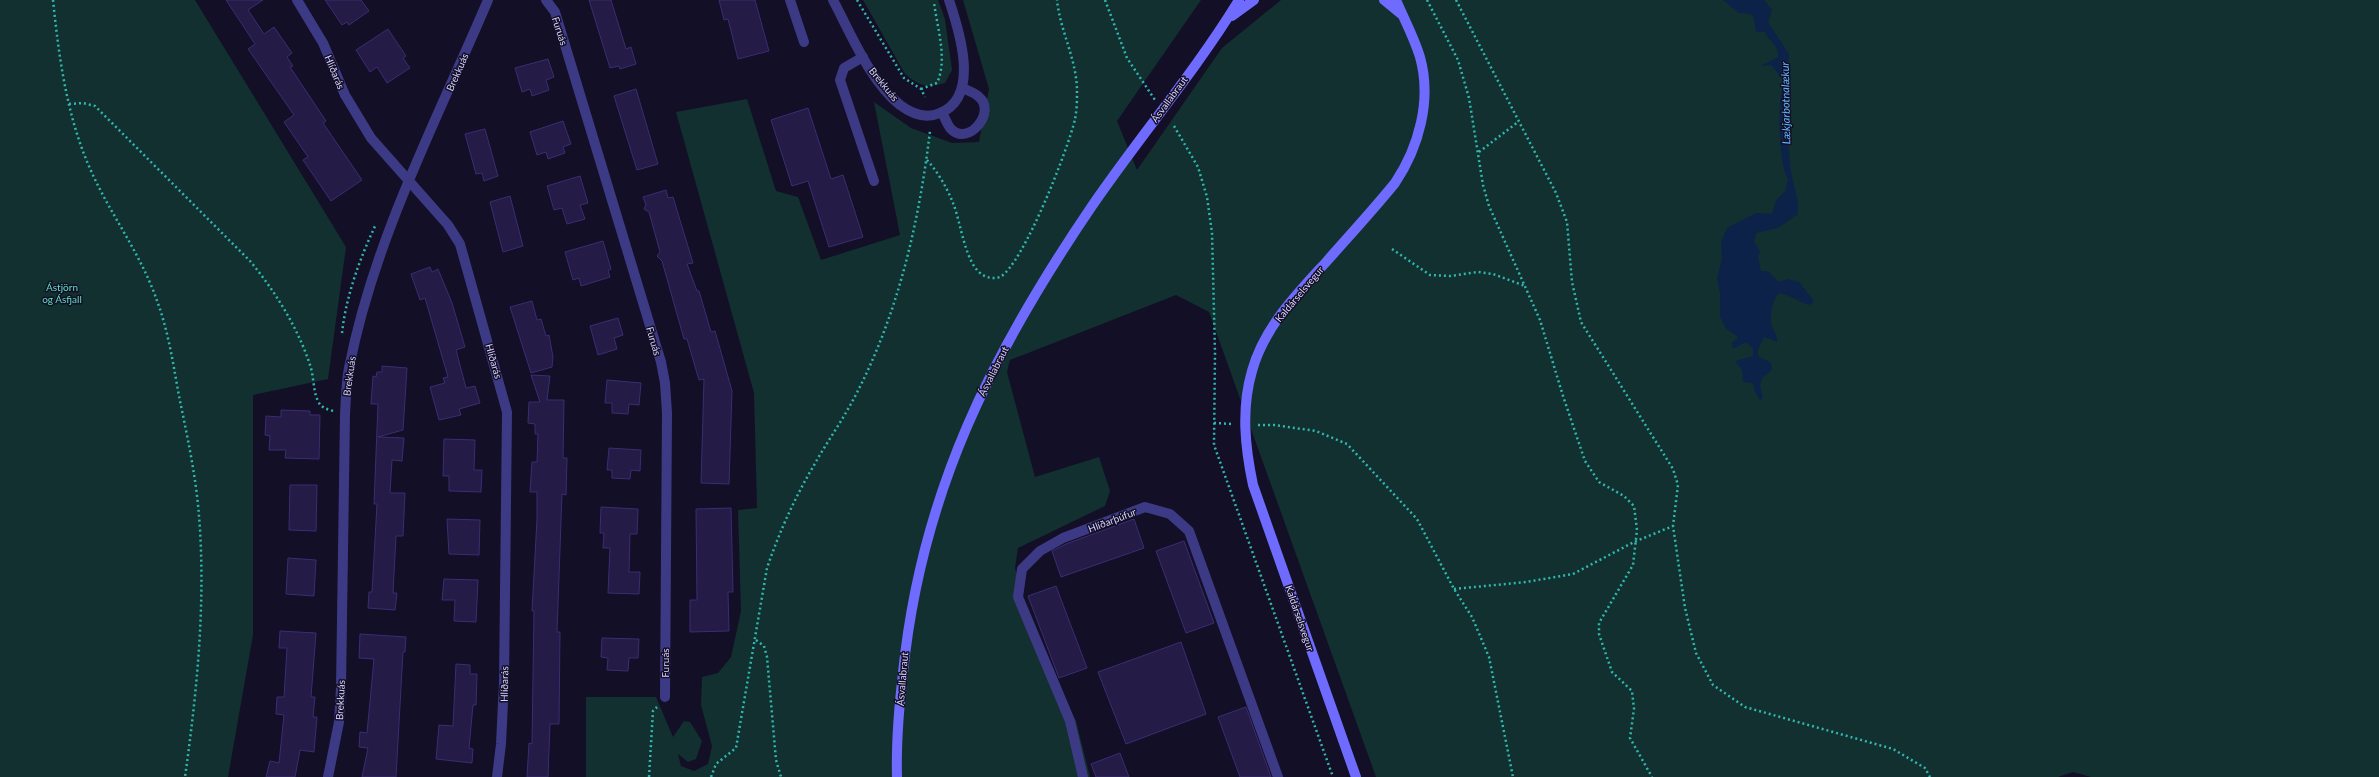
<svg xmlns="http://www.w3.org/2000/svg" width="2379" height="777" font-family="Lato,sans-serif">
	<rect width="100%" height="100%" fill="#130f26"/>
	<path fill="#12302f" d="M0,0H195L346,247L328,379L253,395V635L228,777H0Z
		M863,0H938L945,19L952,70L945,83C926,88 921,87 905,74Z
		M963,0H1201L1117,121L1137,170L1222,48L1281,0H2379V777H2091L2073,772L2058,777H1376L1209,312L1176,295L1010,360L1007,372L1035,477L1099,457L1110,491L1105,506L1018,548L1015,568L1025,607L1044,660L1076,721L1090,777H586V697H656L673,737L684,721L690,722L702,741L696,759L688,762L678,754L681,766L694,771L708,764L712,746L701,705L702,677L718,673L731,657L741,611L738,510L757,508L754,393L676,112L747,99L776,191L798,197L821,260L900,235L874,102L911,128L952,143L979,142L989,89Z"/>
	<path fill="#0c2248" d="M1723,0H1764L1772,10L1768,22L1789,54L1787,79L1791,94L1787,131L1791,172L1798,202V214L1778,228L1756,233L1754,242L1760,251L1758,256L1761,271H1768L1779,282L1788,279L1799,282L1814,301L1810,305C1798,302 1791,295 1779,293C1772,300 1769,317 1772,327C1774,332 1778,336 1777,342L1764,337L1757,352L1759,357L1770,362L1772,366L1771,371L1762,378L1760,386L1763,398L1760,400L1754,390L1753,383L1743,382L1742,370L1735,361L1753,356V349L1746,342L1733,349L1732,342L1737,339V336L1726,329L1720,317V293L1717,278L1722,259L1721,242L1727,228L1756,213L1772,214L1776,201L1785,191L1788,179C1778,163 1777,99 1784,81L1771,65L1760,66L1778,57C1780,46 1768,41 1765,32H1756L1754,18L1751,14L1739,13Z"/>
	<path fill="#241b47" stroke="#3b2d73" d="M226,0H263L248,10L264,34L274,27L292,53L287,57L293,66L290,67L326,121L323,123L362,180L331,201L303,160L308,157L284,122L294,115L248,49L255,44Z
		M325,0H361L369,11L349,25L347,22L342,25Z
		M589,0H611L626,49L631,47L636,64L620,69L619,66L610,68Z
		M719,0H755L769,51L738,59L728,19L724,20Z
		M388,29L406,56L403,58L410,68L387,83L377,67L370,72L356,50Z
		M548,59L554,77L546,80L549,90L532,96L530,89L522,92L515,68Z
		M636,89L658,164L637,170L614,96Z
		M808,108L831,179L843,175L863,237L829,247L808,181L792,186L771,120Z
		M563,121L571,144L563,147L565,153L548,159L546,152L537,155L530,132Z
		M485,129L498,176L484,181L482,173L476,174L465,134Z
		M580,176L588,203L580,205L585,219L567,224L562,208L554,210L547,186Z
		M666,190L668,198L673,197L693,263L687,264L697,291H699L711,332L715,331L732,391L729,484L701,483L704,379L699,380L687,339H684L662,261L657,256L660,252L649,212L644,209L646,205L643,197Z
		M510,196L523,246L503,252L490,202Z
		M603,241L611,269L608,271L610,277L581,286L579,278L573,280L565,252Z
		M430,267L432,272L438,269L452,303L465,347L456,350L466,388L475,386L480,403L459,409L461,415L439,420L430,387L445,383L443,378L448,377L425,298L420,300L411,274Z
		M532,301L537,320L541,319L546,336L549,335L553,357L552,367L531,373L510,307Z
		M618,318L623,335L614,338L617,349L598,355L590,326Z
		M382,366L407,368L403,430L378,437L404,438L402,461L392,460L390,493H405L403,536H396L393,593H397L395,610L368,608L369,592H372L377,504H374L378,404H371L373,376L376,377L377,372H382Z
		M531,375L550,376L547,400H564L563,458H567L566,495L562,494L557,632H560L559,724H550L548,777H527L529,743L532,744L534,611H532L537,519V492H530L532,462H537L538,434H535V424L528,423L529,402H540Z
		M607,380L641,383L639,405L629,404L628,414L612,413V403H605Z
		M281,410L310,411V415H320L319,459L285,458L286,450H269L270,436L265,435L266,416L281,417Z
		M444,439L475,440L474,470H482L481,492L449,491V476H443Z
		M609,448L641,450L640,471L631,470L630,479L612,478V470H607Z
		M290,485H317L316,531L289,530Z
		M601,507L638,509L637,534H630L629,572H640L639,594L608,593L610,548H603L604,533H600Z
		M731,508L733,592H728L729,631L690,632V600H697L696,509Z
		M447,519L480,520L479,555L449,554Z
		M1134,519L1144,548L1061,577L1052,551L1066,544Z
		M1184,541L1214,623L1186,633L1156,551Z
		M288,558L316,560L314,596L286,594Z
		M444,579L478,580L476,622L454,621L455,600H442Z
		M1056,586L1087,668L1059,678L1028,596Z
		M280,631L316,633L311,697H315L313,717H317L314,752L300,750L295,777H266L270,761L279,763L284,715L276,714L277,697H284L287,648H279Z
		M360,634L406,637L405,652H403L396,777H362L368,748L359,747L360,732L367,733L374,659L359,658Z
		M602,638L639,639L638,658H629L628,671L607,670L608,658L601,657Z
		M1181,642L1206,714L1126,744L1098,672Z
		M456,664L470,665V674H477L476,705H473L469,748L473,749L472,763L436,759L439,725L453,726Z
		M1246,707L1271,777H1240L1218,717Z
		M1120,753L1129,777H1096L1091,764Z"/>
	<g fill="none" stroke-linecap="round" stroke-linejoin="round">
		<path stroke="#2fb8b0" stroke-width="2.5" stroke-dasharray="2 3" stroke-linecap="butt" d="M53,0C59,58 67,119 92,173C111,215 140,253 156,298C168,329 173,363 179,396C187,435 196,476 199,516C206,602 197,691 185,777
			M857,0L904,78L921,89L925,97
			M1105,0L1127,58L1155,100
			M1427,0L1458,60L1469,98L1483,185L1489,206L1540,320L1563,396L1585,461L1599,482L1624,496L1634,506L1637,530L1633,565L1599,623V634L1612,672L1632,691L1634,709L1630,738L1652,777
			M1456,0L1556,193L1567,222L1572,282L1581,322L1673,469L1678,485L1673,526L1685,608L1696,653L1713,685L1745,707L1893,749L1925,768L1930,777
			M921,89L937,83C948,59 937,28 934,2
			M69,104L83,103L95,106L250,261C275,291 298,328 310,365C314,376 313,391 318,401C321,408 327,409 333,411
			M1174,126L1198,167L1207,197L1212,233L1215,353L1214,445L1333,777
			M1479,152L1518,122
			M927,160C938,172 947,188 953,203C961,222 965,265 983,275C988,278 994,279 1000,277C1023,265 1069,147 1075,119C1077,110 1077,98 1077,89C1076,58 1060,30 1057,0
			M1392,249L1430,275L1450,276L1478,272L1493,274L1525,286
			M342,333C346,296 360,258 376,224
			M1214,423L1233,424
			M1258,425H1274L1316,431L1347,444L1417,519L1454,589L1472,617L1489,657L1513,777
			M1454,589L1526,582L1573,574L1634,542L1673,526
			M756,640L764,646L767,657L776,760L781,777
			M649,777L653,711L657,707
			M711,777L716,764L736,748L767,568C779,533 794,499 813,467C825,445 840,424 852,402C897,319 919,224 930,131"/>
		<path stroke="#3d3a85" stroke-width="10" d="M790,0L804,42
			M863,57L844,68L840,80L874,181
			M942,113C945,117 947,125 951,129C968,147 997,112 979,97C975,93 967,90 962,88
			M1083,777L1070,721L1018,597L1022,569L1040,551L1063,538L1145,507L1170,514L1189,531L1278,777"/>
		<path stroke="#3d3a85" stroke-width="10" d="M297,0L323,43L345,95L371,138L448,225L460,244L507,412L504,682L501,744L497,777
			M546,0L555,12L661,362L665,383L667,413L665,697
			M833,0C851,34 870,81 900,105C912,114 926,119 940,113C981,97 959,30 949,0
			M328,777L339,722L341,688L345,414C346,399 346,383 349,368C374,239 437,120 488,0"/>
		<path stroke="#6f6bff" stroke-width="10" d="M1384,0L1401,14
			M1232,16L1254,0
			M897,777C896,742 899,707 903,673C921,493 992,353 1092,206C1140,136 1195,72 1239,0
			M1356,777L1253,485C1245,447 1241,409 1252,371C1264,327 1297,294 1327,261C1350,235 1373,210 1395,183C1419,147 1432,100 1420,57C1414,37 1404,19 1396,0"/>
	</g>
	<g text-anchor="middle" dominant-baseline="central" stroke-width="3" stroke-linejoin="round" paint-order="stroke">
		<g font-size="10" fill="#d9d4ff" stroke="#130f26">
			<text transform="translate(560 31) rotate(72)">Furuás</text>
			<text transform="translate(335 72) rotate(67)">Hlíðarás</text>
			<text transform="translate(457 72) rotate(-66)">Brekkuás</text>
			<text transform="translate(884 84) rotate(51)">Brekkuás</text>
			<text transform="translate(1169 99) rotate(-54)">Ásvallabraut</text>
			<text transform="translate(1299 294) rotate(-50)">Kaldárselsvegur</text>
			<text transform="translate(654 341) rotate(74)">Furuás</text>
			<text transform="translate(494 361) rotate(74)">Hlíðarás</text>
			<text transform="translate(993 371) rotate(-63)">Ásvallabraut</text>
			<text transform="translate(349 376) rotate(-82)">Brekkuás</text>
			<text transform="translate(1112 520) rotate(-21)">Hlíðarþúfur</text>
			<text transform="translate(1300 618) rotate(71)">Kaldárselsvegur</text>
			<text transform="translate(665 663) rotate(-90)">Furuás</text>
			<text transform="translate(902 679) rotate(-85)">Ásvallabraut</text>
			<text transform="translate(504 684) rotate(-89)">Hlíðarás</text>
			<text transform="translate(340 700) rotate(-87)">Brekkuás</text>
		</g>
		<g font-size="10" fill="#5fe0c0" stroke="#130f26">
			<text x="62" y="287">Ástjörn<tspan x="62" dy="12">og Ásfjall</tspan></text>
		</g>
		<g font-size="11" font-style="italic" fill="#62b6ff" stroke="#130f26">
			<text transform="translate(1785 103) rotate(-91)">Lækjarbotnalækur</text>
		</g>
	</g>
</svg>
